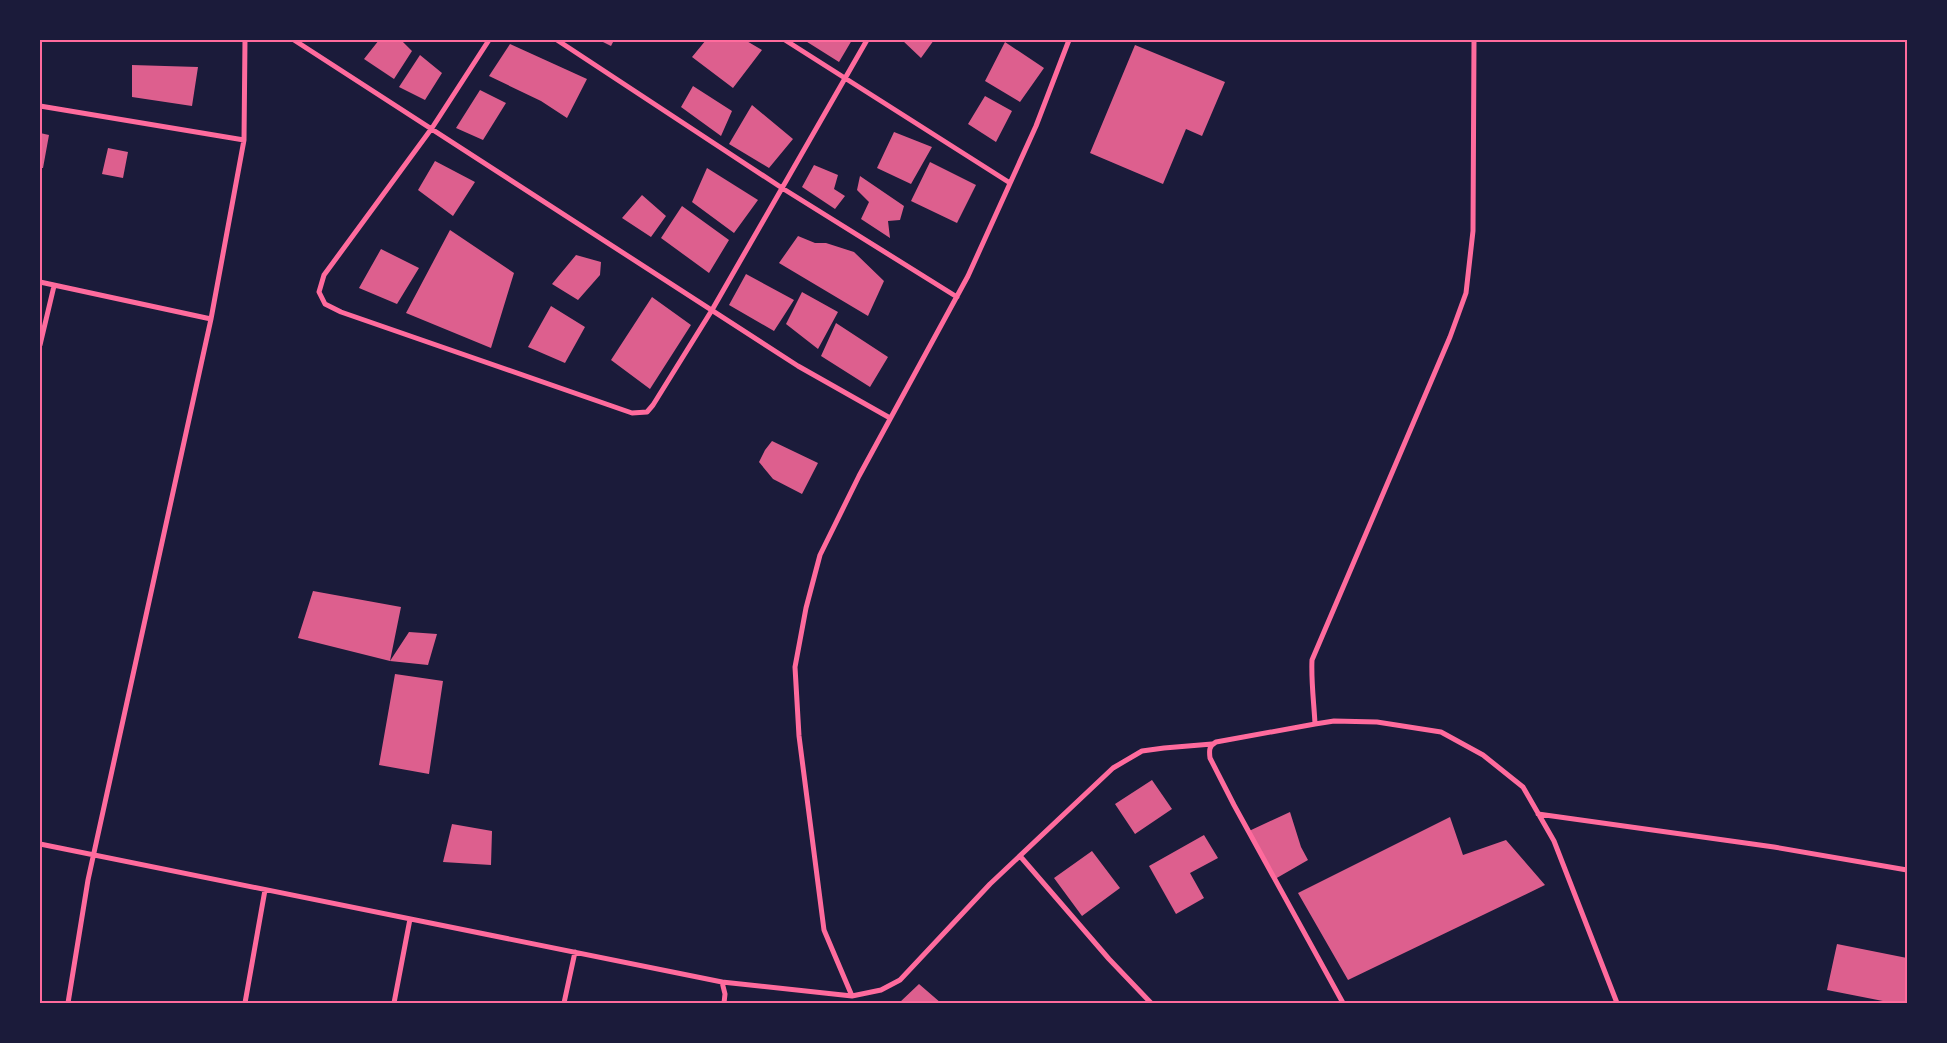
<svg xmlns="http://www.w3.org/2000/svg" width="1947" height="1043" font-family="Arial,sans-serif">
	<rect width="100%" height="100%" fill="#1b1b3a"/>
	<path fill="#dd5f8e" d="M379,40H401L412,51L394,79L364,59Z
		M599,40H614L611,46Z
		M706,40H745L762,50L733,88L692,57Z
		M804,40H852L839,62Z
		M902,40H934L921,58Z
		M1005,42L1044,68L1020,102L985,81Z
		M510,44L587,79L567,118L541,101L489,76Z
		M1135,45L1225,82L1202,136L1186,129L1163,184L1090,153Z
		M420,55L442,73L425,100L399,87Z
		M132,65L198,67L192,106L132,97Z
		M693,86L732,111L721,136L681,107Z
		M480,90L506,103L483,140L456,128Z
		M985,96L1012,111L996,142L968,124Z
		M752,105L793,139L769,168L729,144Z
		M894,132L932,147L911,184L877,168Z
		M40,133L49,135L43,168H40Z
		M108,148L128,152L123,178L102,174Z
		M435,161L475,182L453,216L418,190Z
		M930,162L976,185L957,223L911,201Z
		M814,165L838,175L834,189L845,196L835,209L802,187Z
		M707,168L758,200L734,233L692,202Z
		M860,176L904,206L900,220L888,221L890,238L861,219L869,202L857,190Z
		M642,195L666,216L651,237L622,218Z
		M682,206L729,240L709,273L661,238Z
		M450,230L514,273L491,348L406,313Z
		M798,236L815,243H826L854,252L884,281L868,316L779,263Z
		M381,249L419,268L397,304L359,288Z
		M576,255L601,262L600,275L578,300L552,284Z
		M746,274L794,300L774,331L729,305Z
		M802,292L838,312L818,349L786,324Z
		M652,297L691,325L650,389L611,360Z
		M551,306L585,327L565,363L528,347Z
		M836,323L888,357L870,387L821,356Z
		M772,441L818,463L802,494L773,479L759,462L765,450Z
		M313,591L401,607L390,661L298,638Z
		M409,632L437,634L428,665L390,661Z
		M395,674L443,681L429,774L379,765Z
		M1152,780L1172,809L1135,834L1115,804Z
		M1290,812L1301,847L1308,860L1275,879L1249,831Z
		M1450,817L1463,855L1506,840L1545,885L1348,980L1298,893Z
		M452,824L492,831L491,865L443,862Z
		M1204,835L1218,858L1190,873L1204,898L1176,914L1149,866Z
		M1092,851L1120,888L1082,916L1054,878Z
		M1837,944L1907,958V1003H1893L1827,990Z
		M919,984L941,1003H899Z"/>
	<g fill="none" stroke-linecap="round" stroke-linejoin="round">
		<path stroke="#ff6b9d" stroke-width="5" d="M294,40L798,366L890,418
			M489,40L432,128L324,275L319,292L325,304L341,312L632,413L647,412L653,405L712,310L867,40
			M557,40L782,188L957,297
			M785,40L1010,183
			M1474,40L1473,231L1466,293L1450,337L1312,660C1311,682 1314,703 1315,724L1334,721L1377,722L1441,732L1483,755L1523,787L1554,841L1617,1003
			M40,106L244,140
			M40,282L211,319
			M40,345L54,286
			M1315,724L1216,742C1209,746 1209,750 1210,758L1234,805L1343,1003
			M1538,814L1774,847L1907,870
			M40,844L722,982L725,994L724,1003
			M1020,856L1109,959L1151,1003
			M722,982L852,996L881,990L900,980L990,884L1113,768L1142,751L1164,748L1212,744
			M852,996L824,930L799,736L795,667L806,608L820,555L859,476L968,276L1036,126L1069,40
			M68,1003L88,880L211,319L244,140L245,40
			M245,1003L265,890
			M394,1003L410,919
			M564,1003L575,952"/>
	</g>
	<rect width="1947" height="1043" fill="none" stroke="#1b1b3a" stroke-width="82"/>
	<rect x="41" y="41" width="1865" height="961" fill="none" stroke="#ff6b9d" stroke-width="2"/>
</svg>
